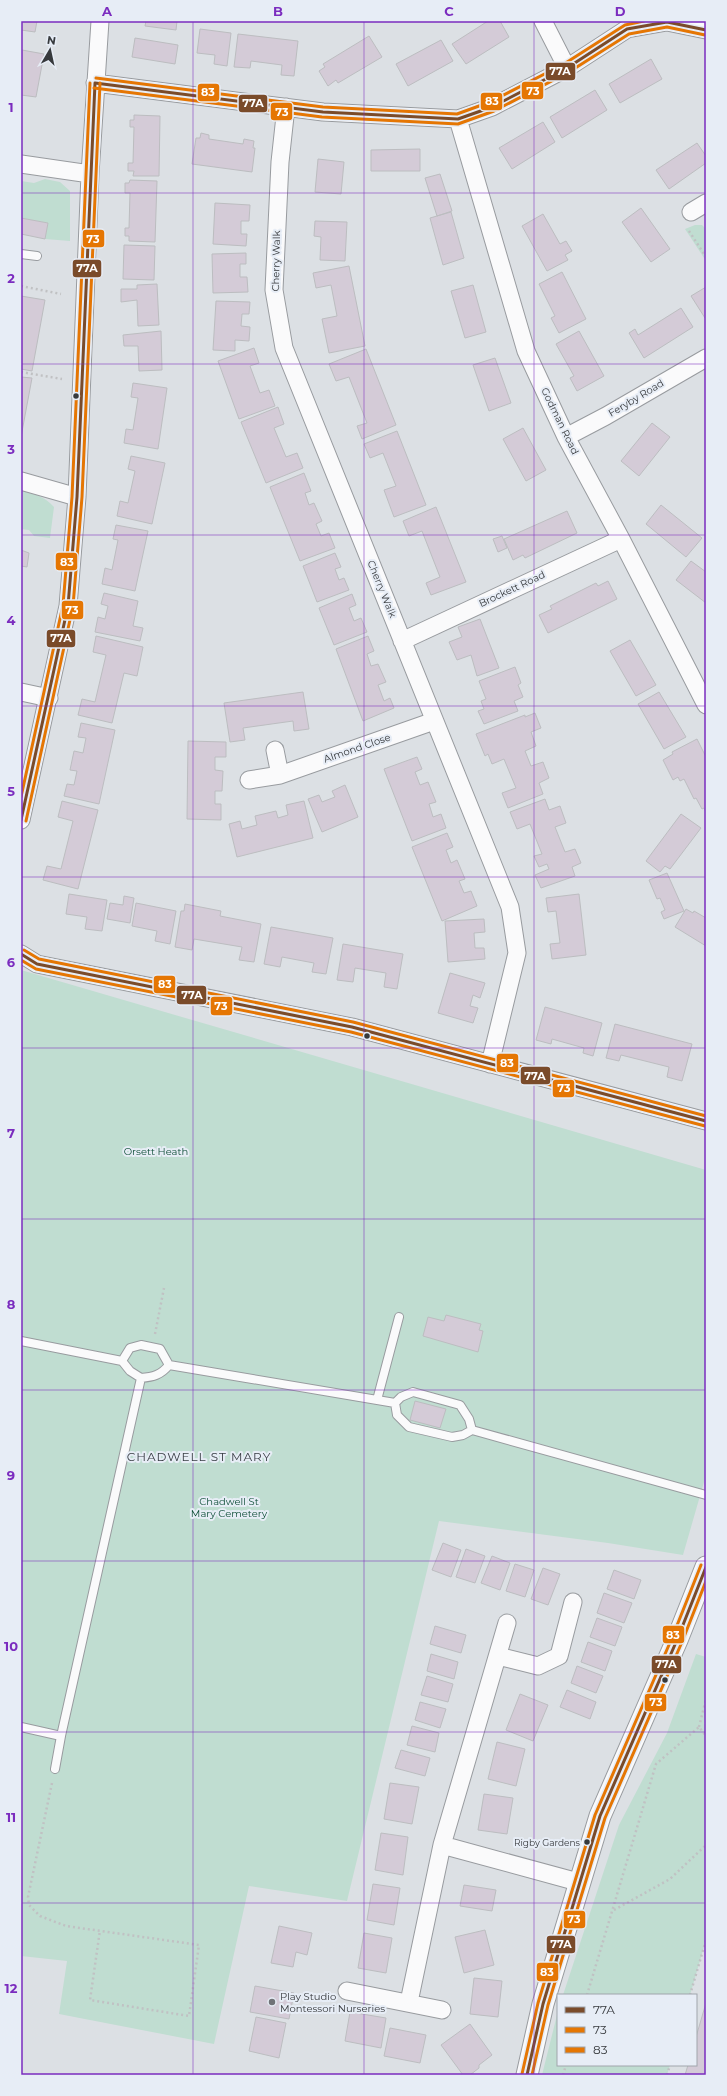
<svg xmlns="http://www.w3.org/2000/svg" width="727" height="2096" font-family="Montserrat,sans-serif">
	<rect width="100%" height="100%" fill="#dce0e4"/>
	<path fill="#c0ddd1" d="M45,179L60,182L70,191V241L45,239L48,223L21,218V181L34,183Z
		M695,225H702L706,229V261L685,229Z
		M21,491C35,494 44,496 54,507L50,538L34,536L29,530L21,529Z
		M21,970L706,1170V1475L683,1555L608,1543L439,1521L347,1901L249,1886L214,2044L59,2014L67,1961L21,1956Z
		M696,1654L706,1657V1714L704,1724L706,1725V1940L690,1995H563L619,1825L667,1733Z
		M558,2011V2065H670L667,2075H542Z"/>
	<path fill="#d4cbd7" stroke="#bcbdc0" d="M21,21H37L35,32L21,30Z
		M146,21H177L176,30L145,26Z
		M488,21H500L509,37L466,64L452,44Z
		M200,29L231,33L227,66L214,64L215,55L197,53Z
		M238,34L298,41L294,76L281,75L282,65L251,61L250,68L234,67Z
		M369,36L382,57L338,83L336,80L328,86L319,71L325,67L323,64Z
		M135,38L178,45L175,64L132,57Z
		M441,40L453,61L408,86L396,64Z
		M22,50L44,54L36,97L21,95Z
		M651,59L662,79L620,103L609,84Z
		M595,90L607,110L562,138L550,117Z
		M134,115L160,116L159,176H133L134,171H128V163H133L134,127H130V120H134Z
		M543,122L555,142L512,169L499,148Z
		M201,133L209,135V139L243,144L244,139L254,141L253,148H255L252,172L192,164L196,138H200Z
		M697,143L706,156V163L669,189L656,170Z
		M420,149V171H371V150Z
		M318,159L344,162L341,194L315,192Z
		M440,174L452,211L437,216L425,178Z
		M130,180L157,181L155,242L129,241V236H125V228H129L130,193H125V183H129Z
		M215,203L250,205L249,221H241V234H247L246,246L213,244Z
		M641,208L670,249L651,262L622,222Z
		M451,212L464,258L443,265L430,218Z
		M543,214L560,244L566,241L572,251L565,255L568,260L547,271L522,226Z
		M21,218L48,223L45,239L21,234Z
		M315,221L347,222L345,261L320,260L321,237L314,236Z
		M124,245L155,246L154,280L123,279Z
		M246,253V264H240V277H247L248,292L213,293L212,254Z
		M349,266L365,346L329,353L322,319L337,316L331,285L316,288L313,273Z
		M562,272L586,319L559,333L551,318L555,316L539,284Z
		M157,284L159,325L138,326L137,300L121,302V289H137V285Z
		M473,285L486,332L465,338L451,291Z
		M706,287V318H705L691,296Z
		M21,296L45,300L32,371L21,369Z
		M216,301L250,302L249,314H242L241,326L250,327L249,341L235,340V351L213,350Z
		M681,308L693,327L644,358L629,333L635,329L638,335Z
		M161,331L162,370L139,371L138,346H124L123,335Z
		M579,331L604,376L577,391L570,378L574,376L556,344Z
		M254,348L259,363L250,366L260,393L269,390L275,406L239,419L218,361Z
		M366,349L396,425L362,439L357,426L367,423L349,377L336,381L329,364Z
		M495,358L511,403L489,411L473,365Z
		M21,377L32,378L21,437Z
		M133,383L167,388L158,449L124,443L126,429L133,430L138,398L131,397Z
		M278,407L284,424L274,428L286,457L297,453L303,468L266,483L241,422Z
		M652,423L670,437L639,476L621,461Z
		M523,428L546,470L526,481L503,439Z
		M397,431L426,505L394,517L384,490L396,486L383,453L370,458L364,444Z
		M131,456L165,463L152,524L117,516L120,501L128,503L135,471L128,469Z
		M304,473L311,491L305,493L309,505L314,503L322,521L316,524L321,536L329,533L335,548L300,561L270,487Z
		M661,505L702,538L686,557L646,524Z
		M436,507L466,582L431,595L426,583L440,577L422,531L409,536L403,521Z
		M567,511L577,533L525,558L523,555L513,560L504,539Z
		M116,525L148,531L135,591L102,584L105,568L112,570L118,540L113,539Z
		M502,536L507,548L498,552L493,539Z
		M21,550L29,553L27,567L21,566Z
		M335,553L341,567L335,569L339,580L344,578L349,590L317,602L303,566Z
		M691,561L706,572V603L676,580Z
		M608,581L617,599L548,633L539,615L552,609L550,606L596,583L598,586Z
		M104,593L138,601L133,626L143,628L140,641L95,632L98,617L105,619L108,606L101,604Z
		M352,594L356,605L349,608L354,621L361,618L367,632L334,645L319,608Z
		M480,619L499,668L477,676L471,655L457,660L449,642L462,637L458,627Z
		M96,636L143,647L137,676L124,673L112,723L78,715L82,699L95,702L106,655L93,652Z
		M368,636L374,651L367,654L371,666L378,664L386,682L378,685L384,701L390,698L394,708L363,721L336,649Z
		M630,640L656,685L636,696L610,651Z
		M515,667L521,683L518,685L523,697L514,701L518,711L484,724L478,711L484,709L481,701L486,699L479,681Z
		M303,692L309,729L294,731L293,721L243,728L245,740L230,742L224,703Z
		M659,692L686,737L664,749L638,704Z
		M535,713L541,728L531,732L536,746L525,751L531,766L543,762L549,778L539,783L543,794L508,808L502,793L516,788L504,759L492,764L488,754L485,756L476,734L525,715V717Z
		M81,723L115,730L99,804L64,796L67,784L74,785L77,771L70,770L74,751L83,753L86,738L78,737Z
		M697,739L706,757V812L704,808L702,809L696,798L694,799L684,779L680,781L678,777L673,780L663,760L673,754L672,752Z
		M188,741L226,742V757H215V770L223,771L222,791H215V804H221V820L187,819Z
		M417,757L422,769L415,772L420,785L428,782L436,802L429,804L433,817L441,814L446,828L412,841L384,769Z
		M345,785L358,817L322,832L308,799L319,795L322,802L335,797L332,791Z
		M545,799L549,810L560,806L566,823L555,827L565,852L575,849L581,863L572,867L575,876L541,888L535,875L549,869L547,864L539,867L534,856L542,854L530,824L517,829L510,812Z
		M62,801L98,810L78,889L43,880L47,866L61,869L73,821L58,817Z
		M304,801L313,838L237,857L229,824L240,821L242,829L257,825L255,816L276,811L278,818L288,815L286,805Z
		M681,814L701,828L670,869L665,866L660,872L646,861Z
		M447,833L453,847L446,850L451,863L457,860L465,879L459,881L464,893L471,891L477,906L442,921L412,847Z
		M667,873L684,911L664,919L661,912L665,910L660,898L657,899L649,880Z
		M69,894L107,900L102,931L85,929L87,917L66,914Z
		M579,894L586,955L552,959L550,944L560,943L556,911L548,912L546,898Z
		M124,896L134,898L130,923L107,919L110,903L123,905Z
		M136,903L176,911L170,944L155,941L157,931L132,926Z
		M185,904L221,911L220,916L261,924L254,962L239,960L242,947L194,939L192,950L175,947L181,911H184Z
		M686,909L693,913L694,911L706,918V946L675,927Z
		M484,919L485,932L474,933L475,948H484L485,959L448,962L445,921Z
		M271,927L333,938L326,974L312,972L314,963L282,957L280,967L264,964Z
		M343,944L403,954L397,989L384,987L386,973L355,968L353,982L337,980Z
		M450,973L485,983L480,998L473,995L470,1006L478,1008L473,1023L438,1013Z
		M545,1007L602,1023L593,1056L583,1053L584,1048L552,1039L551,1044L536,1040Z
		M615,1024L692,1044L682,1081L667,1077L669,1067L621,1055L619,1061L606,1058Z
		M446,1315L481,1324L479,1330L483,1331L478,1352L423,1336L428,1317L444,1321Z
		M415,1401L446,1409L440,1428L410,1420Z
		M443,1543L461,1550L451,1577L432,1570Z
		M466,1549L485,1556L475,1583L456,1577Z
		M492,1556L510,1563L500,1590L481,1583Z
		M515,1564L534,1570L525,1597L506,1591Z
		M543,1568L560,1574L548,1605L531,1599Z
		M614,1570L641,1580L634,1599L607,1589Z
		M604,1593L632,1603L624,1623L597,1613Z
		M597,1618L622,1627L615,1646L590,1637Z
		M435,1626L466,1635L461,1653L430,1644Z
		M588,1642L612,1651L605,1671L581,1662Z
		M431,1654L458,1662L454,1679L427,1671Z
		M577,1666L603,1676L596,1693L571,1683Z
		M427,1676L453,1684L448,1702L421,1695Z
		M567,1690L596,1702L590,1719L560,1707Z
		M520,1694L548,1705L533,1741L506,1730Z
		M420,1702L446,1709L440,1728L415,1720Z
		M412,1726L439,1733L435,1752L407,1745Z
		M497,1742L525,1749L516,1786L488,1779Z
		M401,1750L430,1758L425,1776L395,1768Z
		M390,1783L419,1787L412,1824L384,1819Z
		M484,1794L513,1798L507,1834L478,1830Z
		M381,1833L408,1837L403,1875L375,1870Z
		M373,1884L400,1888L394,1925L367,1920Z
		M464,1885L496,1890L492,1911L460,1906Z
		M279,1926L312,1933L307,1955L296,1952L293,1967L271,1963Z
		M485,1930L494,1965L464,1973L455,1937Z
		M364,1933L392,1938L386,1973L358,1968Z
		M474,1978L502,1981L498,2017L470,2014Z
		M255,1986L294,1993L289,2019L250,2012Z
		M706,2003V2075H685L688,2065H696V2037Z
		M350,2012L386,2018L381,2048L345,2041Z
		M256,2017L286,2023L279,2058L249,2051Z
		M470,2024L492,2055L479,2065V2068L470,2075H463L441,2045Z
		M390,2028L426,2035L420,2063L384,2056Z"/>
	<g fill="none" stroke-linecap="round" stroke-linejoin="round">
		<defs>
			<path id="service" d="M21,254L37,256
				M21,1341L122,1361L130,1348L141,1345L160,1349L169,1365
				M122,1361L130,1371L141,1378
				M169,1365L395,1403L401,1397L413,1392L460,1405L469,1419L472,1430L706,1495
				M377,1400L399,1317
				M395,1403L397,1415L409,1427L452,1437L463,1435L472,1430
				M21,1727L61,1736L141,1378C153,1377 161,1375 169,1365
				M55,1769L61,1736"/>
			<path id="minor" d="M543,21L567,68
				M95,83L323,112L458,119L492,107L567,68L627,29L667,22L706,30
				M286,107L280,162L274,290L284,348L510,907L517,953L490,1064
				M458,119L526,351L566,437L621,539L706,705
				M21,164L90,174
				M691,212L706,203
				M566,437L606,416L706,358
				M21,481L77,497
				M402,641L621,539
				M21,692L49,698
				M275,750L280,775
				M249,780L280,775L434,721
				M21,820L68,606L77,497L90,174L100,21
				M21,954L37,964L352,1027L706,1121
				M498,1656L538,1666L559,1656L573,1602
				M442,1845L578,1882
				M347,1991L442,2010
				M409,2002L442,1845L507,1623"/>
			<path id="tertiary" d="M527,2075L543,2004L600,1816L677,1640L706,1567"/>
		</defs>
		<use href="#service" stroke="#989b9f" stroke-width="10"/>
		<use href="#minor" stroke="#989b9f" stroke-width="19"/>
		<use href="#tertiary" stroke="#989b9f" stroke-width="23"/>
		<path stroke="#c0c1c3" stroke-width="2.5" stroke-dasharray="2 3" stroke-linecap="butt" d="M689,231L706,257
			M21,286L61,294
			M21,372L62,379
			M155,1334L164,1288
			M699,1727L706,1699
			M52,1783L28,1897L29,1905L40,1916L66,1926L199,1945L189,2016L90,2000L100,1930
			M614,1910L670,1879L706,1845
			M587,1995L656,1764L699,1727L706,1736
			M690,1995L706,1940
			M563,2075L566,2065
			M667,2075L670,2065"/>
		<use href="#service" stroke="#fafafb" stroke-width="8"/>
		<use href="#minor" stroke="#fafafb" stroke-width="17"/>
		<use href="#tertiary" stroke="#fafafb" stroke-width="21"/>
		<defs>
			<path id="bus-1" d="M95,83L323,112L458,119L492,107L567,68L627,29L667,22L706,30
				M21,820L68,606L77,497L95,83
				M21,954L37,964L352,1027L706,1121
				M527,2075L543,2004L600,1816L677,1640L706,1567"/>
			<path id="bus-2" d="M94,88L322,117L458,124L494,111L569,72L629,34L667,27L705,35
				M26,821L73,606L82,497L100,83
				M21,960L36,969L351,1032L705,1126
				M532,2075L548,2005L605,1818L682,1642L706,1581"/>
			<path id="bus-3" d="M96,78L323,107L457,114L490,102L564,64L625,25L644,21
				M21,797L63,605L72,497L90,83
				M24,950L39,959L353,1022L706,1116
				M522,2074L538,2003L595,1815L672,1638L701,1565"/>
		</defs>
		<use href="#bus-1" stroke="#e7edf6" stroke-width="6"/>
		<use href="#bus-2" stroke="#e7edf6" stroke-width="6"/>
		<use href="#bus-3" stroke="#e7edf6" stroke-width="6"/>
		<use href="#bus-1" stroke="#7a4b2a" stroke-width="3"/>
		<use href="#bus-2" stroke="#e57603" stroke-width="3"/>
		<use href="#bus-3" stroke="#e57603" stroke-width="3"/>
	</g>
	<path fill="none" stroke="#7b2cbf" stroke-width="1" stroke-opacity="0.55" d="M193,21V2075M364,21V2075M534,21V2075M21,193H706M21,364H706M21,535H706M21,706H706M21,877H706M21,1048H706M21,1219H706M21,1390H706M21,1561H706M21,1732H706M21,1903H706"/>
	<g fill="#36393c" stroke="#e7edf6" stroke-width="1.5">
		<circle cx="76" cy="396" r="3.5"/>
		<circle cx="367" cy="1036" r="3.5"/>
		<circle cx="665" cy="1680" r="3.5"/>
		<circle cx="587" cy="1842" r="3.5"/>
	</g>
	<circle fill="#707377" stroke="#e7edf6" stroke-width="1.5" cx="272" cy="2002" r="4"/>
	<g text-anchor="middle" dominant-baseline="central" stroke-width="4" stroke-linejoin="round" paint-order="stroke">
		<g font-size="9" fill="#36393c" stroke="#e7edf6" text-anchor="end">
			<text x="580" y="1842">Rigby Gardens</text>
		</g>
		<g font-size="10" fill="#36393c" stroke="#e7edf6">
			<text transform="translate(276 261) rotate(-89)">Cherry Walk</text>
			<text transform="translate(636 398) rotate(-31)">Feryby Road</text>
			<text transform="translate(560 421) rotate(64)">Godman Road</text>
			<text transform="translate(382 589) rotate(68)">Cherry Walk</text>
			<text transform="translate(512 589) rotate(-25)">Brockett Road</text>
			<text transform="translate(357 748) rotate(-19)">Almond Close</text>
		</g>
		<g font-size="10" fill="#0e4e37" stroke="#e7edf6">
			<text x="156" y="1151">Orsett Heath</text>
			<text x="229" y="1501">Chadwell St<tspan x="229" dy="12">Mary Cemetery</tspan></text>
		</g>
		<g font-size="10" fill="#36393c" stroke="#e7edf6" text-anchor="start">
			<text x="280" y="1996">Play Studio<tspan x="280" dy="12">Montessori Nurseries</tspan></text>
		</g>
		<g font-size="12" letter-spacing="1" fill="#373c43" stroke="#e7edf6">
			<text x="199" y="1456">CHADWELL ST MARY</text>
		</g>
	</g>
	<g stroke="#e7edf6" stroke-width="1.5">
		<rect x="545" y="62" width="31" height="19" rx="4" fill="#7a4b2a"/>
		<rect x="521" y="81" width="23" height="19" rx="4" fill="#e57603"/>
		<rect x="197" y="83" width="23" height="19" rx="4" fill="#e57603"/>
		<rect x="480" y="92" width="23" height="19" rx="4" fill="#e57603"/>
		<rect x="238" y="94" width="30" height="19" rx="4" fill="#7a4b2a"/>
		<rect x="270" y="102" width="23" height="19" rx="4" fill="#e57603"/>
		<rect x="82" y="229" width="23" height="19" rx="4" fill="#e57603"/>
		<rect x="72" y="259" width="30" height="19" rx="4" fill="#7a4b2a"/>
		<rect x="55" y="552" width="23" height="19" rx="4" fill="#e57603"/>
		<rect x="61" y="600" width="23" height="20" rx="4" fill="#e57603"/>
		<rect x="46" y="629" width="30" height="19" rx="4" fill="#7a4b2a"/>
		<rect x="153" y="975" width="23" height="19" rx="4" fill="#e57603"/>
		<rect x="176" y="985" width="31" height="20" rx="4" fill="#7a4b2a"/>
		<rect x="210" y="996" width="23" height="20" rx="4" fill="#e57603"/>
		<rect x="496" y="1053" width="23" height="20" rx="4" fill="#e57603"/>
		<rect x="520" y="1066" width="31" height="19" rx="4" fill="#7a4b2a"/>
		<rect x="552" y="1079" width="23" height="19" rx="4" fill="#e57603"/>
		<rect x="662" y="1625" width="23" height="19" rx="4" fill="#e57603"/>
		<rect x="651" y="1655" width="31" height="19" rx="4" fill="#7a4b2a"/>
		<rect x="644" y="1693" width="23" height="19" rx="4" fill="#e57603"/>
		<rect x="563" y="1910" width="23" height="19" rx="4" fill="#e57603"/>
		<rect x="546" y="1935" width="30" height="19" rx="4" fill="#7a4b2a"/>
		<rect x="536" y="1962" width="23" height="20" rx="4" fill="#e57603"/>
	</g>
	<g font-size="11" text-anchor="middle" font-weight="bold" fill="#fff">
		<text x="560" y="75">77A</text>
		<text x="533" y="95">73</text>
		<text x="208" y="96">83</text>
		<text x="492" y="105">83</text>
		<text x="253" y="107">77A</text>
		<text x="282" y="116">73</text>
		<text x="93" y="243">73</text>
		<text x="87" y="272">77A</text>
		<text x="67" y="566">83</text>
		<text x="72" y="614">73</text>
		<text x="61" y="642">77A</text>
		<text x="165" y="988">83</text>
		<text x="192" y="999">77A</text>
		<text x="221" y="1010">73</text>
		<text x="507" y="1067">83</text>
		<text x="535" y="1080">77A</text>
		<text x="564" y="1092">73</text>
		<text x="673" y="1639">83</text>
		<text x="666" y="1668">77A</text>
		<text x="656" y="1706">73</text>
		<text x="574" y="1923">73</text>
		<text x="561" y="1948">77A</text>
		<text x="547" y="1976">83</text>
	</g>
	<rect width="727" height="2096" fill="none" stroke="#e7edf6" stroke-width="44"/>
	<rect x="557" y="1994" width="140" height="72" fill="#e7edf6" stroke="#a0a5ac"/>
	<rect x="565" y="2007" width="20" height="6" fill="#7a4b2a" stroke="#a0a5ac"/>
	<text x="593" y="2014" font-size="12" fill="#36393c">77A</text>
	<rect x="565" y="2027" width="20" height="6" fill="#e57603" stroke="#a0a5ac"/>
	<text x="593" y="2034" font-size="12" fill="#36393c">73</text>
	<rect x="565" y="2047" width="20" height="6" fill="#e57603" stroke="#a0a5ac"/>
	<text x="593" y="2054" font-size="12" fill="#36393c">83</text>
	<g transform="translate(50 50) rotate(9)" stroke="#e7edf6" stroke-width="3" paint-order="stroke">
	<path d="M0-3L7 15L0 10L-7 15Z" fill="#36393c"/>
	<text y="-6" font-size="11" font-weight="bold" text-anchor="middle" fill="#36393c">N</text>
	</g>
	<rect x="22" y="22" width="683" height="2052" fill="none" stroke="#7b2cbf" stroke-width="1.5"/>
	<g font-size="13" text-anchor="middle" font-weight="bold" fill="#7b2cbf">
		<text x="107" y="16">A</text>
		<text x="278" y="16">B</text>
		<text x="449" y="16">C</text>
		<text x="620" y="16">D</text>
		<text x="11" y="112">1</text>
		<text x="11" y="283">2</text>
		<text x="11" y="454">3</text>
		<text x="11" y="625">4</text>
		<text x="11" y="796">5</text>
		<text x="11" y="967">6</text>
		<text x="11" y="1138">7</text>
		<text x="11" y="1309">8</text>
		<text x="11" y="1480">9</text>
		<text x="11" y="1651">10</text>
		<text x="11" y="1822">11</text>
		<text x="11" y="1993">12</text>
	</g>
</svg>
